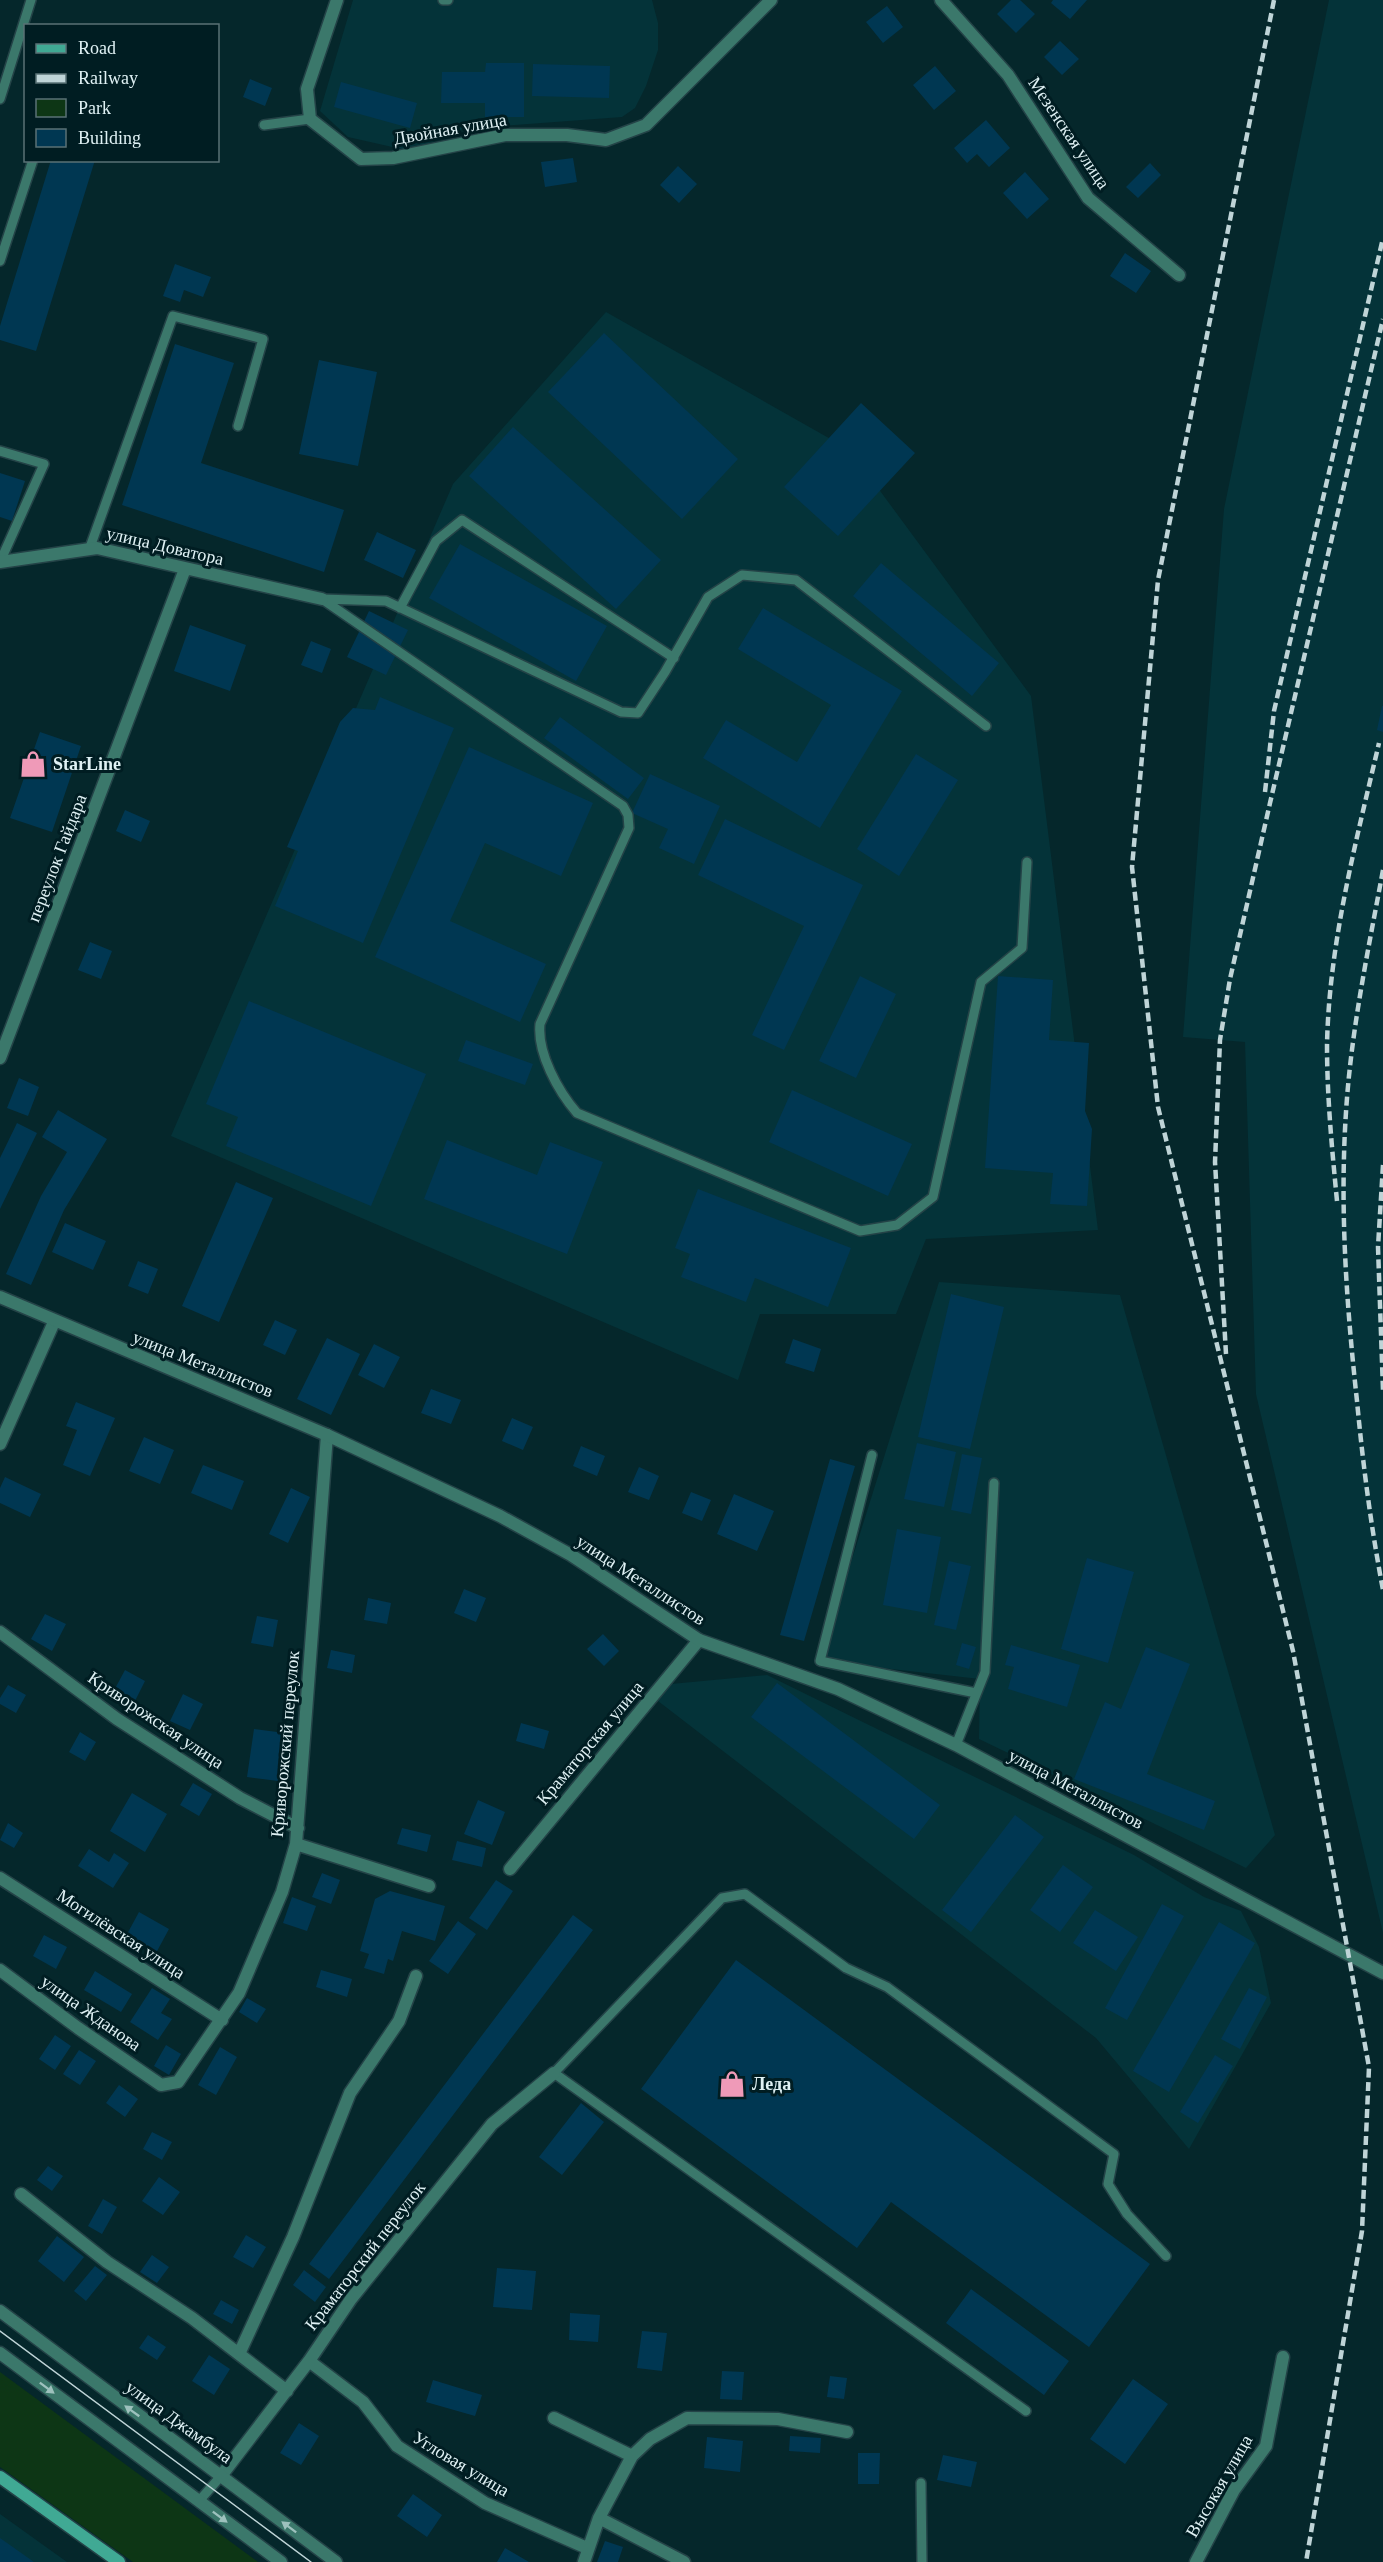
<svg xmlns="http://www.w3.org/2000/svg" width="1383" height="2562" font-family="Georgia,serif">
	<rect width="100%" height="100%" fill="#05272b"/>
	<path fill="#043339" d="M353,0H652L658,23V50L646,86L635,108L622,117L463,129L410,151L348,137L320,111Z
		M1329,0H1383V1933L1256,1394L1245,1042L1183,1037L1224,509Z
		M606,312L850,450L1031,696L1098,1230L926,1239L896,1314H760L738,1380L171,1136L453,484Z
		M939,1282L1120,1295L1275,1835L1246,1868L979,1739L980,1679L820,1661Z
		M767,1675L1134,1855L1204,1897L1241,1911L1259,1947L1271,2003L1189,2149L1096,2038L658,1701L671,1684Z
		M0,2514L67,2562H0Z"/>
	<path fill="#0d3615" d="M0,2372L258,2562H133L0,2467Z"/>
	<path fill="#003752" d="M1011,0H1020L1035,14L1016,33L997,14Z
		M1053,0H1087L1070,19L1051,3Z
		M887,6L903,27L883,43L866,22Z
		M1060,41L1079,59L1062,75L1044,57Z
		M486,63H524V117H485V103H441L442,72H485Z
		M533,64L610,66L609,98L532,96Z
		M935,66L956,91L934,110L913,85Z
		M250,79L272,88L265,106L243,97Z
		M341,82L417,103L410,128L334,107Z
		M986,120L1010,148L989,167L977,154L967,163L954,148Z
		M573,158L577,182L545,187L541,162Z
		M51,160H95L36,351L0,340V326Z
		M1150,163L1161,175L1138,198L1126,187Z
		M678,166L697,184L679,203L660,185Z
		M1025,172L1049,199L1027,219L1003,193Z
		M1125,253L1151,271L1136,293L1110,276Z
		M175,264L211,277L203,297L184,290L180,302L163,296Z
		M604,333L738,459L682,519L548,392Z
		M175,344L234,363L201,463L344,510L324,572L122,505Z
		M319,360L377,372L358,466L299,454Z
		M861,403L915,453L838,536L784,487Z
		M513,427L661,560L616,609L469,476Z
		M0,473L25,481L12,521L0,517Z
		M377,532L416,550L403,578L364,560Z
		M460,544L607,626L576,681L429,598Z
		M881,563L999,663L972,696L853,596Z
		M763,608L902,691L820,828L703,758L726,720L797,762L831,705L738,649Z
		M369,611L408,630L386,675L347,657Z
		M190,625L246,645L230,691L174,671Z
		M311,641L331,649L322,673L301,665Z
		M380,697L454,728L363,943L275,906L298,851L287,847L340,722L353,708L375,710Z
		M1382,706H1383V732L1377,730Z
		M560,717L644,778L628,799L544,738Z
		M40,732L81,746L52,832L10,818Z
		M469,747L593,803L561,876L485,843L450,921L546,964L520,1022L375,957Z
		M916,754L958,780L899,876L857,849Z
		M650,774L720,806L694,864L659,848L668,829L632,813Z
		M125,810L150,821L141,842L116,831Z
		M725,819L863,885L784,1050L752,1035L804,926L698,875Z
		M90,942L112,951L101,979L78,970Z
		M860,976L896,994L856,1078L819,1061Z
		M998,976L1053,980L1049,1040L1089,1043L1085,1111L1092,1129L1087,1206L1050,1204L1053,1173L985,1168Z
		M249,1001L426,1074L371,1206L226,1146L238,1117L206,1104Z
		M466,1040L533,1064L525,1085L458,1061Z
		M19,1078L39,1087L28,1116L7,1108Z
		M792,1090L912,1144L888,1196L769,1142Z
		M58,1110L107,1139L64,1210L31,1285L6,1274L41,1196L67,1152L42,1137Z
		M17,1123L37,1133L0,1209V1158Z
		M447,1140L537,1175L550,1142L603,1162L567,1254L424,1199Z
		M236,1182L273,1198L219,1322L182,1306Z
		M698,1189L851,1248L828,1307L755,1278L746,1302L681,1277L690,1254L675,1248Z
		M65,1223L106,1241L93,1270L52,1252Z
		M138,1261L158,1269L148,1294L128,1286Z
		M951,1294L1004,1307L970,1449L918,1437Z
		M275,1320L297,1330L285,1355L263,1345Z
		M327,1338L360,1354L331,1415L297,1399Z
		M793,1339L821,1349L814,1372L785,1363Z
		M374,1344L400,1357L384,1388L358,1375Z
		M431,1389L461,1400L451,1424L421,1413Z
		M76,1402L115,1418L90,1476L63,1465L77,1430L66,1426Z
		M512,1418L533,1427L523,1450L502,1441Z
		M144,1437L174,1450L160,1484L129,1471Z
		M917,1443L956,1452L944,1507L904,1499Z
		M581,1446L605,1456L597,1476L573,1466Z
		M962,1454L982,1458L971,1514L951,1510Z
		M830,1459L855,1466L804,1641L780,1635Z
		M203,1465L244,1481L232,1510L191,1493Z
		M639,1467L659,1476L649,1500L628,1492Z
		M5,1477L41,1494L30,1517L0,1503V1488Z
		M291,1488L310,1497L288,1543L269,1534Z
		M691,1492L711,1500L702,1521L682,1513Z
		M734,1494L774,1511L757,1551L717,1534Z
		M897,1529L941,1537L927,1613L883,1605Z
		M1087,1558L1134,1572L1108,1663L1061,1649Z
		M949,1561L971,1566L956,1630L934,1625Z
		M464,1589L486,1598L476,1622L454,1613Z
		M368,1598L391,1603L387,1624L364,1620Z
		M45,1614L66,1624L52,1651L31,1639Z
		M257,1616L278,1620L273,1647L251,1643Z
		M603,1634L619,1651L604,1666L587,1649Z
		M962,1643L976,1647L969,1669L956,1665Z
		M1011,1645L1080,1665L1067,1707L1008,1689L1014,1667L1005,1665Z
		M1146,1647L1190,1664L1147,1774L1215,1801L1204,1830L1074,1779L1105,1702L1121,1709Z
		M331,1650L355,1655L352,1673L327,1668Z
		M125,1670L145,1681L132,1707L111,1696Z
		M777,1683L940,1805L914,1839L751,1717Z
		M8,1685L26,1695L16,1713L0,1704V1698Z
		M183,1694L203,1704L190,1730L170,1721Z
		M521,1723L549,1731L544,1749L516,1741Z
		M254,1729L285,1733L278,1781L247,1777Z
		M80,1732L96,1742L85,1761L69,1752Z
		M193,1783L212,1794L199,1816L180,1805Z
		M132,1793L167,1814L145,1852L110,1831Z
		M478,1800L505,1812L492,1845L464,1834Z
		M1015,1815L1044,1837L971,1932L942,1910Z
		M8,1823L23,1833L14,1848L0,1840Z
		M402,1828L431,1835L427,1852L397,1844Z
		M457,1841L486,1848L482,1867L452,1860Z
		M89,1849L109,1862L114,1853L129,1863L113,1888L78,1866Z
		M1063,1865L1093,1887L1060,1932L1030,1910Z
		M322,1873L340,1880L331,1904L312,1897Z
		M496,1880L513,1891L487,1930L469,1918Z
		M390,1891L445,1906L435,1941L402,1931L393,1961L388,1959L384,1974L364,1968L369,1954L360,1951L375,1899Z
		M292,1897L316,1906L307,1931L283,1923Z
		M1162,1904L1184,1916L1127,2020L1105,2008Z
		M1095,1910L1138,1937L1116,1971L1073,1943Z
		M139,1912L169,1929L156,1953L126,1936Z
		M573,1915L593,1930L329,2279L309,2264Z
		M458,1921L476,1934L448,1974L429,1961Z
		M1219,1922L1255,1943L1169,2092L1133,2071Z
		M44,1935L67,1947L56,1969L33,1956Z
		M736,1960L1150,2264L1089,2347L891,2202L857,2248L641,2089Z
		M321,1970L352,1979L347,1997L316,1987Z
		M95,1971L132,1994L121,2012L84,1990Z
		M152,1988L170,1999L161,2013L172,2019L158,2040L130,2022Z
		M1249,1988L1267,1997L1240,2049L1221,2039Z
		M247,1998L266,2009L257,2023L239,2012Z
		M55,2035L71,2046L55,2070L39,2059Z
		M166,2045L181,2054L169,2075L154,2066Z
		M220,2047L237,2057L216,2095L198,2085Z
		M79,2050L96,2061L80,2085L63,2074Z
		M1215,2055L1233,2066L1198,2123L1180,2112Z
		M119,2085L138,2099L125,2117L106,2103Z
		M581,2103L604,2122L562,2175L539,2157Z
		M152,2132L172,2142L162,2160L143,2149Z
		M48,2166L63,2176L52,2191L37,2180Z
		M159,2177L180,2192L163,2215L142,2201Z
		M103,2199L117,2207L102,2234L88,2226Z
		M246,2235L266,2247L253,2268L233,2257Z
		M57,2236L84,2257L64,2282L38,2261Z
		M152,2255L169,2267L157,2283L140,2272Z
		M95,2266L107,2275L86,2301L74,2291Z
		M497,2268L536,2271L532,2310L493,2307Z
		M304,2270L326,2287L315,2302L293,2285Z
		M971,2289L1069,2361L1044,2395L946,2323Z
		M221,2300L239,2310L232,2324L213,2314Z
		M570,2313L600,2315L598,2342L569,2340Z
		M642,2331L667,2333L662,2371L637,2368Z
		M148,2335L166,2347L157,2360L139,2348Z
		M209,2355L230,2369L214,2395L192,2381Z
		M722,2371L744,2372L742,2400L720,2399Z
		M830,2376L847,2378L844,2399L827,2397Z
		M1133,2379L1168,2404L1125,2464L1090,2439Z
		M433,2380L482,2395L475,2416L426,2402Z
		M299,2423L319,2436L301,2465L280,2453Z
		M790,2436L821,2438L820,2453L789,2451Z
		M707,2437L743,2441L740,2472L704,2468Z
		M858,2453H880L879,2484H858Z
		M943,2455L977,2462L971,2487L937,2480Z
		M413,2494L442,2515L427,2537L397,2516Z
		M0,2538L34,2562H0Z
		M605,2541L623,2547L618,2562H597Z
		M505,2548L529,2562H497Z"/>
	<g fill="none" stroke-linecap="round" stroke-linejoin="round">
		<defs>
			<path id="service" d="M443,0H448
				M0,99L31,0
				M264,125L310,119
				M0,261L33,160
				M0,451L44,464L0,562
				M89,550L173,316L263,339L238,426
				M322,599L623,806L628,815L629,828L540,1024C537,1053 558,1091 577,1113L860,1231L897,1225L933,1197L981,982L1022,948L1027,862
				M322,599L386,601L621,712L638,713L665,672L708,597L742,575L796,580L986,726
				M400,608L436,541L462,520L674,658
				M872,1455L820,1661L976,1693
				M956,1745L985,1672L994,1483
				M1026,2411L554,2073L722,1898L745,1894L846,1968L887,1987L1114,2154L1108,2184L1127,2214L1166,2256
				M921,2483L922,2562
				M199,2501L221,2476"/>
			<path id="minor" d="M337,0L307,89L310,119L361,159L393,158L505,135H567L606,140L646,125L771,0
				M941,0L1008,75L1088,198L1179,275
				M0,562L97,548L322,599
				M0,1058L185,569
				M0,1444L54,1322
				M0,1632L117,1719L240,1798L298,1828
				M296,1844L429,1886
				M510,1869L699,1640
				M0,1878L222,2020
				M0,1970L78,2028L161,2085L178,2082L239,1993L282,1892L296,1844L327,1435
				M21,2194L107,2262L192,2318L287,2391
				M239,2354L293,2237L350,2093L399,2021L416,1976
				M309,2361L363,2402L397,2446L485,2503L587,2548
				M554,2418L632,2456L650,2439L687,2418L778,2419L847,2432
				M221,2476L309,2361L351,2299L492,2124L554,2073
				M599,2518L684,2562
				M584,2562L599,2518L632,2456
				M1196,2562L1234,2490L1266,2446L1283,2357"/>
			<path id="tertiary" d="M0,1297L327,1435L500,1516L571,1555L699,1640L838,1689L956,1745L1383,1973
				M0,2311L336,2562
				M0,2353L281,2562"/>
			<path id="secondary" d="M0,2477L119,2562"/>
		</defs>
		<use href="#service" stroke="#244347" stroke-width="12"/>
		<use href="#minor" stroke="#244347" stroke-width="15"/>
		<use href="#tertiary" stroke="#244347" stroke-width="15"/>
		<use href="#secondary" stroke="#244347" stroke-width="15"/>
		<use href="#service" stroke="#3b786b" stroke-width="9"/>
		<use href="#minor" stroke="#3b786b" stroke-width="12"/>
		<use href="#tertiary" stroke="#3b786b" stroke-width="12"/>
		<use href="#secondary" stroke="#40a994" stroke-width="12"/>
		<path stroke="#bfd4d7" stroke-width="1.5" d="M0,2331L311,2562"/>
		<path stroke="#bfd4d7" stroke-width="4.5" stroke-dasharray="9 4.5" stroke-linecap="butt" d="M1274,0L1158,580L1132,867L1158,1107L1293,1651L1369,2067L1362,2231L1306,2562
			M1265,792L1274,711L1383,238
			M1383,870C1369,946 1353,1021 1347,1098C1339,1200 1346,1300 1357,1401C1363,1465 1371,1527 1383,1590
			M1383,1165L1378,1247L1383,1391
			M1337,1201C1332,1149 1327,1097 1327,1045C1329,943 1356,842 1379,743
			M1226,1354L1215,1162L1220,1040L1230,979L1270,803L1383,319"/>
	</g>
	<defs><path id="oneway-solid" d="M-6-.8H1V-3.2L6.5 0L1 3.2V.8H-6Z" transform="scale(1.5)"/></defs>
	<g fill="#9dc1bd">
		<use href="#oneway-solid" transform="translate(47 2388) rotate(37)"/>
		<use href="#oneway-solid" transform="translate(132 2411) rotate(-144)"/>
		<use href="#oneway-solid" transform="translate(220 2517) rotate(37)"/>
		<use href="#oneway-solid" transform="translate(289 2527) rotate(-143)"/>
	</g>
	<defs>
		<symbol id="shop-bare" viewBox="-9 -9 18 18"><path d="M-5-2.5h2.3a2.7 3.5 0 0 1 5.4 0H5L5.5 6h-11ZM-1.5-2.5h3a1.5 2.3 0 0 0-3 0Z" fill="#ef9ab8" stroke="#001d22" stroke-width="2.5" paint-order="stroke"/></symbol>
	</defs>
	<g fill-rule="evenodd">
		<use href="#shop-bare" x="14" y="745" width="38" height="38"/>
		<use href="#shop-bare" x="713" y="2065" width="38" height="38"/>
	</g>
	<g text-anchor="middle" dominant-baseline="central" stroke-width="6" stroke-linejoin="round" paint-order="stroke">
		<g font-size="18" fill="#dff1f4" stroke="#001d22">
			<text transform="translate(450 129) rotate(-10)">Двойная улица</text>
			<text transform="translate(1069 133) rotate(56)">Мезенская улица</text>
			<text transform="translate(165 546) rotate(13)">улица Доватора</text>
			<text transform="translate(57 858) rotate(-69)">переулок Гайдара</text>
			<text transform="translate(203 1364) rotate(22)">улица Металлистов</text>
			<text transform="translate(641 1580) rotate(33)">улица Металлистов</text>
			<text transform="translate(156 1720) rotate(34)">Криворожская улица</text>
			<text transform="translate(590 1743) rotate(-50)">Краматорская улица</text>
			<text transform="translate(285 1744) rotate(-85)">Криворожский переулок</text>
			<text transform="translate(1076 1789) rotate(28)">улица Металлистов</text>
			<text transform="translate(121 1934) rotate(33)">Могилёвская улица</text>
			<text transform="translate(91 2013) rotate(35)">улица Жданова</text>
			<text transform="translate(365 2256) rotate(-52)">Краматорский переулок</text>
			<text transform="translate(179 2422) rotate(36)">улица Джамбула</text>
			<text transform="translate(461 2464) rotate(31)">Угловая улица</text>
			<text transform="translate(1219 2486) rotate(-60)">Высокая улица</text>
		</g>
		<g font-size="18" font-weight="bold" fill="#dff1f4" stroke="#001d22" text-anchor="start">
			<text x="53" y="764">StarLine</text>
			<text x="752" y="2084">Леда</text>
		</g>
	</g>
	<rect x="24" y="24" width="195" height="138" fill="#001d22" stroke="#597276" stroke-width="1.5"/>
	<rect x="36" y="44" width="30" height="9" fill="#40a994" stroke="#597276" stroke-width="1.5"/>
	<text x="78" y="54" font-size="18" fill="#dff1f4">Road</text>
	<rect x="36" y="74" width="30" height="9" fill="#bfd4d7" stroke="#597276" stroke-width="1.5"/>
	<text x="78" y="84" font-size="18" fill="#dff1f4">Railway</text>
	<rect x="36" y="99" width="30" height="18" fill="#0d3615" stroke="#597276" stroke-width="1.5"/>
	<text x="78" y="114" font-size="18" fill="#dff1f4">Park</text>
	<rect x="36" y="129" width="30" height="18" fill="#003752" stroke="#597276" stroke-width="1.5"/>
	<text x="78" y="144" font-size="18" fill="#dff1f4">Building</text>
</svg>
